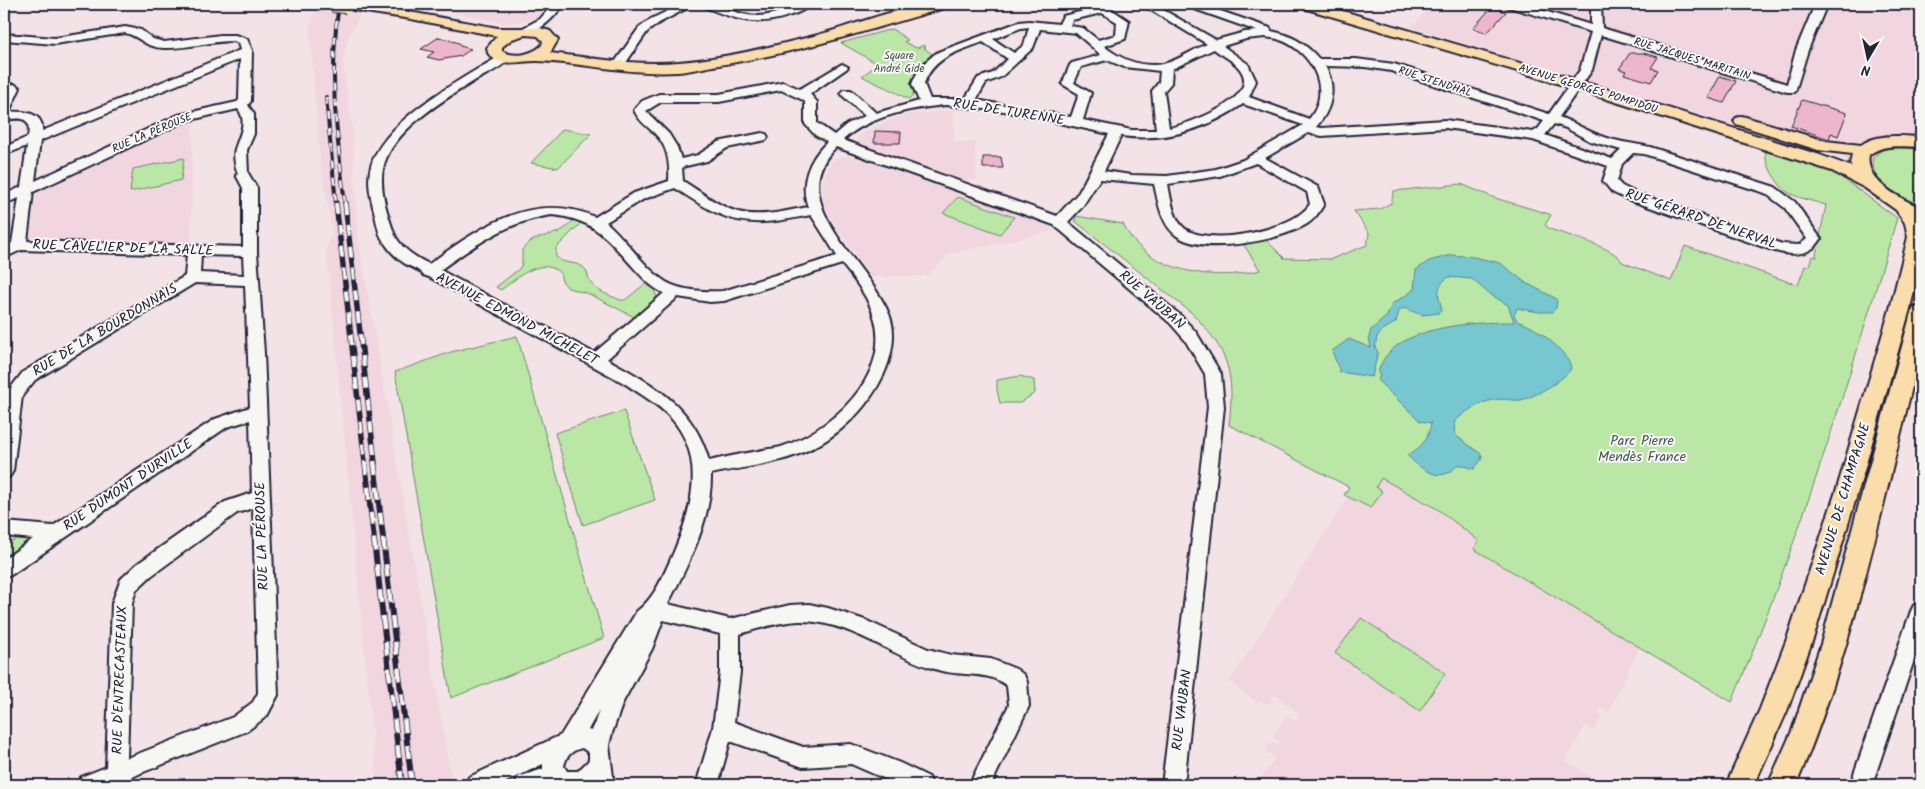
<svg xmlns="http://www.w3.org/2000/svg" width="1925" height="789" font-family="Kalam,sans-serif">
	<rect width="100%" height="100%" fill="#f3e3e7"/>
	<filter id="ink" filterUnits="userSpaceOnUse"><feTurbulence type="fractalNoise" baseFrequency=".02" numOctaves="2"/><feDisplacementMap in="SourceGraphic" scale="10" xChannelSelector="R" yChannelSelector="G"/><feConvolveMatrix kernelMatrix="1 2 1 2 8 2 1 2 1" color-interpolation-filters="sRGB"/></filter>
	<g filter="url(#ink)">
		<path fill="#f1d6df" d="M413,4H548L535,19L506,24Z
			M1434,4H1921V182L1411,27Z
			M315,10L360,15L348,37L343,61L352,127L357,230L451,777L432,785H377L326,246L329,245L328,238L333,236L320,161L314,88L310,29Z
			M954,110V142H975L977,180H969V182L858,146L857,136L886,122L911,114Z
			M193,118L191,244L55,241L32,237L31,235L36,194L41,188Z
			M848,155L1029,217L1059,230L949,254L928,276L870,277L829,216L823,197V181L829,166L834,159Z
			M1381,478L1453,519L1480,541L1474,549L1640,647L1608,713L1600,708L1598,712L1603,715L1594,732L1585,726L1566,760L1604,785H1256L1275,758L1267,752L1266,744L1272,742L1278,745L1280,742L1272,736L1287,715L1295,721L1300,714L1273,694L1270,698L1274,700L1272,703H1265L1260,701L1258,703L1229,682L1348,497L1371,508L1382,491L1376,487Z"/>
		<path fill="#bae7a5" stroke="#6e8470" d="M892,29L908,40L904,42L917,48L924,45L926,47L924,48L932,54L915,75L913,96L908,99C893,90 878,85 862,76L878,64L841,43Z
			M563,129L591,134L558,168L531,163Z
			M1897,146L1921,147V207C1901,198 1869,183 1873,157L1882,150Z
			M1766,151L1827,170L1841,177L1897,218C1849,381 1798,544 1732,702L1474,549L1479,541L1439,510L1381,478L1376,487L1382,491L1371,508L1344,495L1349,487L1229,425C1235,373 1229,352 1193,314L1075,221L1076,216L1123,224C1145,272 1215,282 1260,270L1242,242L1265,239L1284,258L1331,259L1367,245L1369,233L1354,211L1380,209L1391,203L1394,191L1461,184L1495,198L1549,214L1551,215L1545,225L1550,229C1566,235 1617,248 1622,262L1671,281L1685,246L1798,285L1805,266H1809L1812,256L1817,257L1816,255L1826,205C1816,202 1794,197 1786,191C1778,185 1762,160 1766,151Z
			M184,158L181,180L130,192L133,169Z
			M958,197L1014,217L1000,234L943,213Z
			M575,219L582,222L556,248V257C564,265 575,261 583,267C588,271 587,275 590,281C594,291 612,296 620,300H625L645,284L654,290L657,297L654,302L636,318L589,294L568,288L562,281L560,273C541,255 516,279 501,290L496,287L519,269L522,264V250C532,236 545,237 559,232C565,229 570,224 575,219Z
			M517,336L604,638L451,698L395,372L451,352Z
			M1020,376L1034,380L1035,393L1020,403H1000L997,390V380Z
			M624,411L655,500L583,525L555,433Z
			M21,534L32,535L28,542L4,561V541H13Z
			M1361,618L1445,673L1420,711L1335,653Z"/>
		<path fill="#77c7d1" stroke="#558595" d="M1451,255L1474,257L1500,263L1526,283L1555,298L1557,301L1556,308L1552,312H1539L1517,308L1514,315L1518,322C1533,323 1569,353 1571,368C1567,378 1532,399 1520,400C1514,401 1507,399 1501,399C1483,400 1465,410 1454,423L1455,435L1481,454L1482,459L1474,469L1459,464C1456,466 1453,470 1450,472C1434,481 1417,465 1407,455C1421,449 1429,438 1431,423L1420,421L1378,381L1380,375L1378,374C1387,325 1475,322 1514,322L1508,305L1488,293L1472,279L1449,277C1435,285 1438,296 1442,309L1439,313L1423,315L1403,308L1399,311L1396,322L1383,330L1377,337L1375,347L1378,352L1372,377L1340,372L1332,351L1349,339L1371,348L1369,337L1371,330L1387,316L1392,304L1408,294L1414,289L1416,270L1429,261Z"/>
		<path fill="#edb6cd" stroke="#22223b" d="M1492,7L1506,12L1487,33L1473,28Z
			M439,37L459,43L460,46L471,49L461,56L439,60L427,57L434,52L421,49Z
			M1630,53H1643L1658,57L1651,68L1658,70L1651,82L1624,74L1626,71L1619,69Z
			M1720,76L1736,81L1724,103L1708,98Z
			M1802,100L1847,113L1838,136L1831,133L1829,139L1791,126Z
			M875,131L901,132L900,143H874Z
			M983,157H1001L1003,168H983Z"/>
		<g fill="none" stroke-linecap="round" stroke-linejoin="round">
			<defs>
				<path id="minor" d="M553,4H564C556,15 537,37 521,33L519,31L521,29L540,19Z
					M682,4H695L659,23L647,32L625,64H617L615,62L639,28L651,19Z
					M701,4C721,4 738,16 758,16C778,16 793,3 811,4C806,9 798,13 791,15C757,28 734,19 702,6Z
					M1141,4H1153L1216,40L1245,32L1257,31L1186,6L1185,4H1200L1270,28L1271,31C1292,35 1305,43 1319,59H1356L1394,64L1549,114L1580,70L1591,32L1506,6L1505,4H1521L1591,25V4H1601L1602,28L1787,84L1796,50L1813,9L1817,4H1827L1808,50L1795,92H1787L1601,35L1592,70L1559,117C1573,122 1585,130 1599,135C1615,142 1633,143 1650,147L1775,187L1795,202L1821,239C1811,256 1793,256 1775,251L1624,198L1612,192L1603,181L1608,166L1533,140L1445,128L1322,136L1308,133L1265,158L1318,187L1324,204C1319,212 1315,219 1307,224C1279,241 1205,255 1177,236C1161,225 1158,201 1154,184L1100,179L1082,207L1068,222L1180,315L1196,332L1221,374L1224,407L1184,785H1162L1208,407L1205,374L1185,340L1170,323L1054,225L836,147C781,200 869,264 889,314C897,333 892,357 883,376C863,417 826,448 781,460C759,466 734,469 711,474C712,520 688,564 668,604L730,619L790,605L809,604L828,608L865,620L928,649L951,655L991,659L1016,669L1024,675L1027,682L1029,706L991,785H969L1009,705L1007,686C988,670 961,677 938,670C891,657 850,620 799,621C779,622 759,628 740,634V672L734,722L803,747L851,744L900,763L929,777L932,785H899L851,764L803,767L730,741L718,785H696L713,728L720,672V634L663,620L652,649L623,702L612,733L609,745L614,785H515L518,777L543,769V764L500,785H466L469,777L561,735L637,611C655,598 664,574 673,554C692,510 707,457 670,417C657,403 640,394 624,383L429,277L423,275C419,269 410,267 404,263C395,257 386,246 381,237C377,228 376,217 373,207C370,194 367,180 371,166C384,120 461,79 500,56L504,55L510,58C501,69 483,75 471,83C442,101 390,132 383,169C379,189 387,213 394,233C400,248 415,257 429,264C479,228 532,190 595,217L634,193L669,181C670,166 668,147 657,136C649,127 639,122 634,110L642,101L659,94H719L783,82L800,89L842,64L848,67L846,69L810,94L817,102V123L834,135L847,124L865,116L843,96L841,93L843,90H851L876,113L919,101L912,84C917,70 926,60 938,52L1019,22L1029,21L1059,24L1063,16L1104,6L1108,7L1129,21L1125,39L1104,46C1120,59 1141,68 1163,64C1177,61 1192,50 1207,44ZM1102,13L1117,22L1116,35L1098,40L1083,28L1070,26L1072,20ZM1029,27L1024,45L1014,53L993,39L1021,28ZM1040,29L1076,33L1101,55L1072,63L1070,65L1062,84L1079,94L1071,117L976,100L986,83L1001,77L1033,48ZM1265,37C1270,38 1276,38 1280,40C1312,51 1333,91 1309,119L1249,97L1256,81L1248,64L1223,46L1246,39ZM983,42L1008,59L993,73L978,78L965,99H930L924,84C933,57 959,51 983,42ZM1214,49C1221,55 1233,60 1239,68C1264,98 1189,124 1169,128L1164,91L1171,83L1172,69ZM1107,60L1124,67L1160,71L1159,82L1152,91L1156,130H1132L1083,120L1091,93L1074,83L1081,67ZM1325,66L1365,67L1391,71L1544,121L1538,129L1533,132L1445,120L1322,128L1316,127C1332,110 1337,87 1325,66ZM781,90L803,100L805,102V124L815,135L827,142C809,159 799,183 808,207C786,211 761,218 738,212C718,206 701,192 683,181L682,167L707,161L727,148L766,140L768,137L766,134L762,133L718,142L698,155L681,159L677,147L669,134L646,111L661,102H719ZM1243,104L1303,125L1243,160L1216,169L1167,176L1131,175L1104,171L1121,136C1165,142 1207,129 1243,104ZM946,105L1004,111L1109,134L1079,192L1057,216L843,140C869,116 912,108 946,105ZM1554,124L1566,128L1590,141L1621,150L1612,159L1545,135ZM1633,153L1644,154L1765,193L1785,208L1807,239L1799,245L1782,244L1634,192L1622,186L1617,181L1622,164ZM1256,163L1307,192L1310,204C1294,230 1213,246 1187,230C1173,221 1171,199 1168,184L1220,176ZM675,188C689,197 703,207 719,214C749,228 780,221 811,215L837,256L723,291C707,292 681,291 666,282C643,267 627,240 606,222L644,199ZM552,215C594,219 607,238 634,268C643,278 652,288 664,293L594,353L440,270C475,245 508,221 552,215ZM842,264C855,280 870,299 875,320C890,378 830,431 781,447C773,449 765,449 758,451C741,454 725,457 709,461C694,406 654,385 607,359L678,297L710,302L724,301ZM599,710L592,731L588,730ZM582,748L589,753V760L578,771H567L564,766C566,756 572,750 582,748Z
					M125,27L141,30L153,39L164,42L221,35H235L247,39L252,50L251,101L248,105L254,114V134L247,150L248,173L257,188V252L264,353L278,695L267,716L247,731L141,773L124,781L122,785H78L81,777L106,767L112,603L121,579L137,564L225,502L252,493L250,420L227,427L11,575L4,577V559L33,539L4,536V522L53,526L215,419L250,407L245,285L195,283L35,380L22,396L13,471L10,476L4,478V410L6,394L23,372L185,276L187,255L21,250L4,258V247L12,243L19,198L4,204V195L21,187L27,146L4,155V147L28,137C32,115 20,118 4,120V97L10,85L14,84L20,88L9,112C23,111 44,112 42,131L240,50L238,43L234,41C210,41 187,49 164,48C145,48 140,36 125,33L55,44L4,40V34L55,38ZM240,59L239,100L237,102L178,115L35,181L40,141ZM238,109C248,122 239,136 235,149C233,155 235,167 238,173L236,175L243,188V247L27,241L33,192L186,121ZM201,255L243,256L244,275L200,273ZM253,508L258,693L253,702L233,717L127,758L132,603L136,590L151,576L237,513Z
					M1921,602V639L1872,785H1850L1911,611L1914,605Z"/>
				<path id="major" d="M340,4H365L498,28H540L550,31L558,40L550,53C592,58 637,66 679,62C725,58 770,47 814,36C853,26 911,1 950,4L948,7C873,29 797,53 719,65C706,67 692,71 678,72C630,75 585,63 538,61C522,60 499,69 488,53L487,48L497,36L411,19L346,9L341,8ZM525,35L538,36L543,41L542,45C532,55 514,58 502,51V47L512,39Z
					M1298,4H1319L1554,73L1820,155L1852,167L1850,164L1852,154L1818,150L1736,124L1734,121L1736,118L1742,116L1826,141L1861,145C1877,133 1903,136 1921,137V147C1903,147 1884,143 1869,155C1864,182 1901,198 1921,208V217L1920,218L1921,220V259L1910,309L1860,485L1814,636L1787,711L1754,785H1726L1760,709L1788,636L1838,485L1890,309L1908,237L1905,223L1896,210L1865,188L1832,171L1544,79L1300,7Z
					M1921,306V351C1884,496 1855,647 1796,785H1768L1792,731L1821,644L1911,313L1914,308Z"/>
			</defs>
			<use href="#minor" stroke="#22223b" stroke-width="4"/>
			<use href="#major" stroke="#22223b" stroke-width="4"/>
			<use href="#minor" fill="#f6f6f2" fill-rule="evenodd"/>
			<use href="#major" fill="#fbddab" fill-rule="evenodd"/>
			<defs>
				<path id="rail-far2" d="M339,4C328,71 337,138 345,204
					M326,97L336,204"/>
				<path id="rail-far1" d="M336,203L365,463
					M345,203L375,463"/>
				<path id="rail" d="M365,461L402,785
					M374,461L412,785"/>
			</defs>
			<use href="#rail-far2" stroke="#22223b" stroke-width="4"/>
			<use href="#rail-far1" stroke="#22223b" stroke-width="5.5"/>
			<use href="#rail" stroke="#22223b" stroke-width="6"/>
			<use href="#rail-far2" stroke="#f6f6f2" stroke-width="2.5" stroke-dasharray="8" stroke-linecap="butt"/>
			<use href="#rail-far1" stroke="#f6f6f2" stroke-width="4" stroke-dasharray="11" stroke-linecap="butt"/>
			<use href="#rail" stroke="#f6f6f2" stroke-width="4.5" stroke-dasharray="13" stroke-linecap="butt"/>
			<defs>
				<path id="major-bridge" d="M332,4L346,5"/>
			</defs>
			<use href="#major-bridge" stroke="#22223b" stroke-width="18" stroke-linecap="butt"/>
			<use href="#major-bridge" stroke="#fbddab" stroke-width="16"/>
		</g>
	</g>
	<g text-anchor="middle" dominant-baseline="central" stroke-width="4" stroke-linejoin="round" paint-order="stroke">
		<g font-size="11" fill="#485356" stroke="#f6f6f2">
			<text x="899" y="56">Square<tspan x="899" dy="13">André Gide</tspan></text>
		</g>
		<g font-size="11" fill="#22223b" stroke="#f6f6f2">
			<text transform="translate(1692 59) rotate(17)">RUE JACQUES MARITAIN</text>
			<text transform="translate(1435 82) rotate(18)">RUE STENDHAL</text>
			<text transform="translate(1588 89) rotate(17)">AVENUE GEORGES POMPIDOU</text>
			<text transform="translate(152 133) rotate(-23)">RUE LA PÉROUSE</text>
		</g>
		<g font-size="14" fill="#22223b" stroke="#f6f6f2">
			<text transform="translate(1009 112) rotate(9)">RUE DE TURENNE</text>
			<text transform="translate(1701 219) rotate(19)">RUE GÉRARD DE NERVAL</text>
			<text transform="translate(123 248) rotate(2)">RUE CAVELIER DE LA SALLE</text>
			<text transform="translate(1152 300) rotate(41)">RUE VAUBAN</text>
			<text transform="translate(517 319) rotate(28)">AVENUE EDMOND MICHELET</text>
			<text transform="translate(105 330) rotate(-31)">RUE DE LA BOURDONNAIS</text>
			<text transform="translate(128 485) rotate(-34)">RUE DUMONT D'URVILLE</text>
			<text transform="translate(1843 499) rotate(-73)">AVENUE DE CHAMPAGNE</text>
			<text transform="translate(262 536) rotate(-92)">RUE LA PÉROUSE</text>
			<text transform="translate(120 680) rotate(-88)">RUE D'ENTRECASTEAUX</text>
			<text transform="translate(1182 710) rotate(-83)">RUE VAUBAN</text>
		</g>
		<g font-size="14" fill="#485356" stroke="#f6f6f2">
			<text x="1642" y="441">Parc Pierre<tspan x="1642" dy="16">Mendès France</tspan></text>
		</g>
	</g>
	<rect width="1925" height="789" fill="none" stroke="#f6f6f2" stroke-width="20"/>
	<rect x="10" y="10" width="1905" height="769" fill="none" stroke="#22223b" stroke-width="2" filter="url(#ink)"/>
	<g transform="translate(1868 58) rotate(189)" stroke="#f6f6f2" stroke-width="4" paint-order="stroke">
	<path d="M0-4L9 19L0 12L-9 19Z" fill="#22223b"/>
	<text y="-8" font-size="14" font-weight="bold" text-anchor="middle" fill="#22223b">N</text>
	</g>
</svg>
